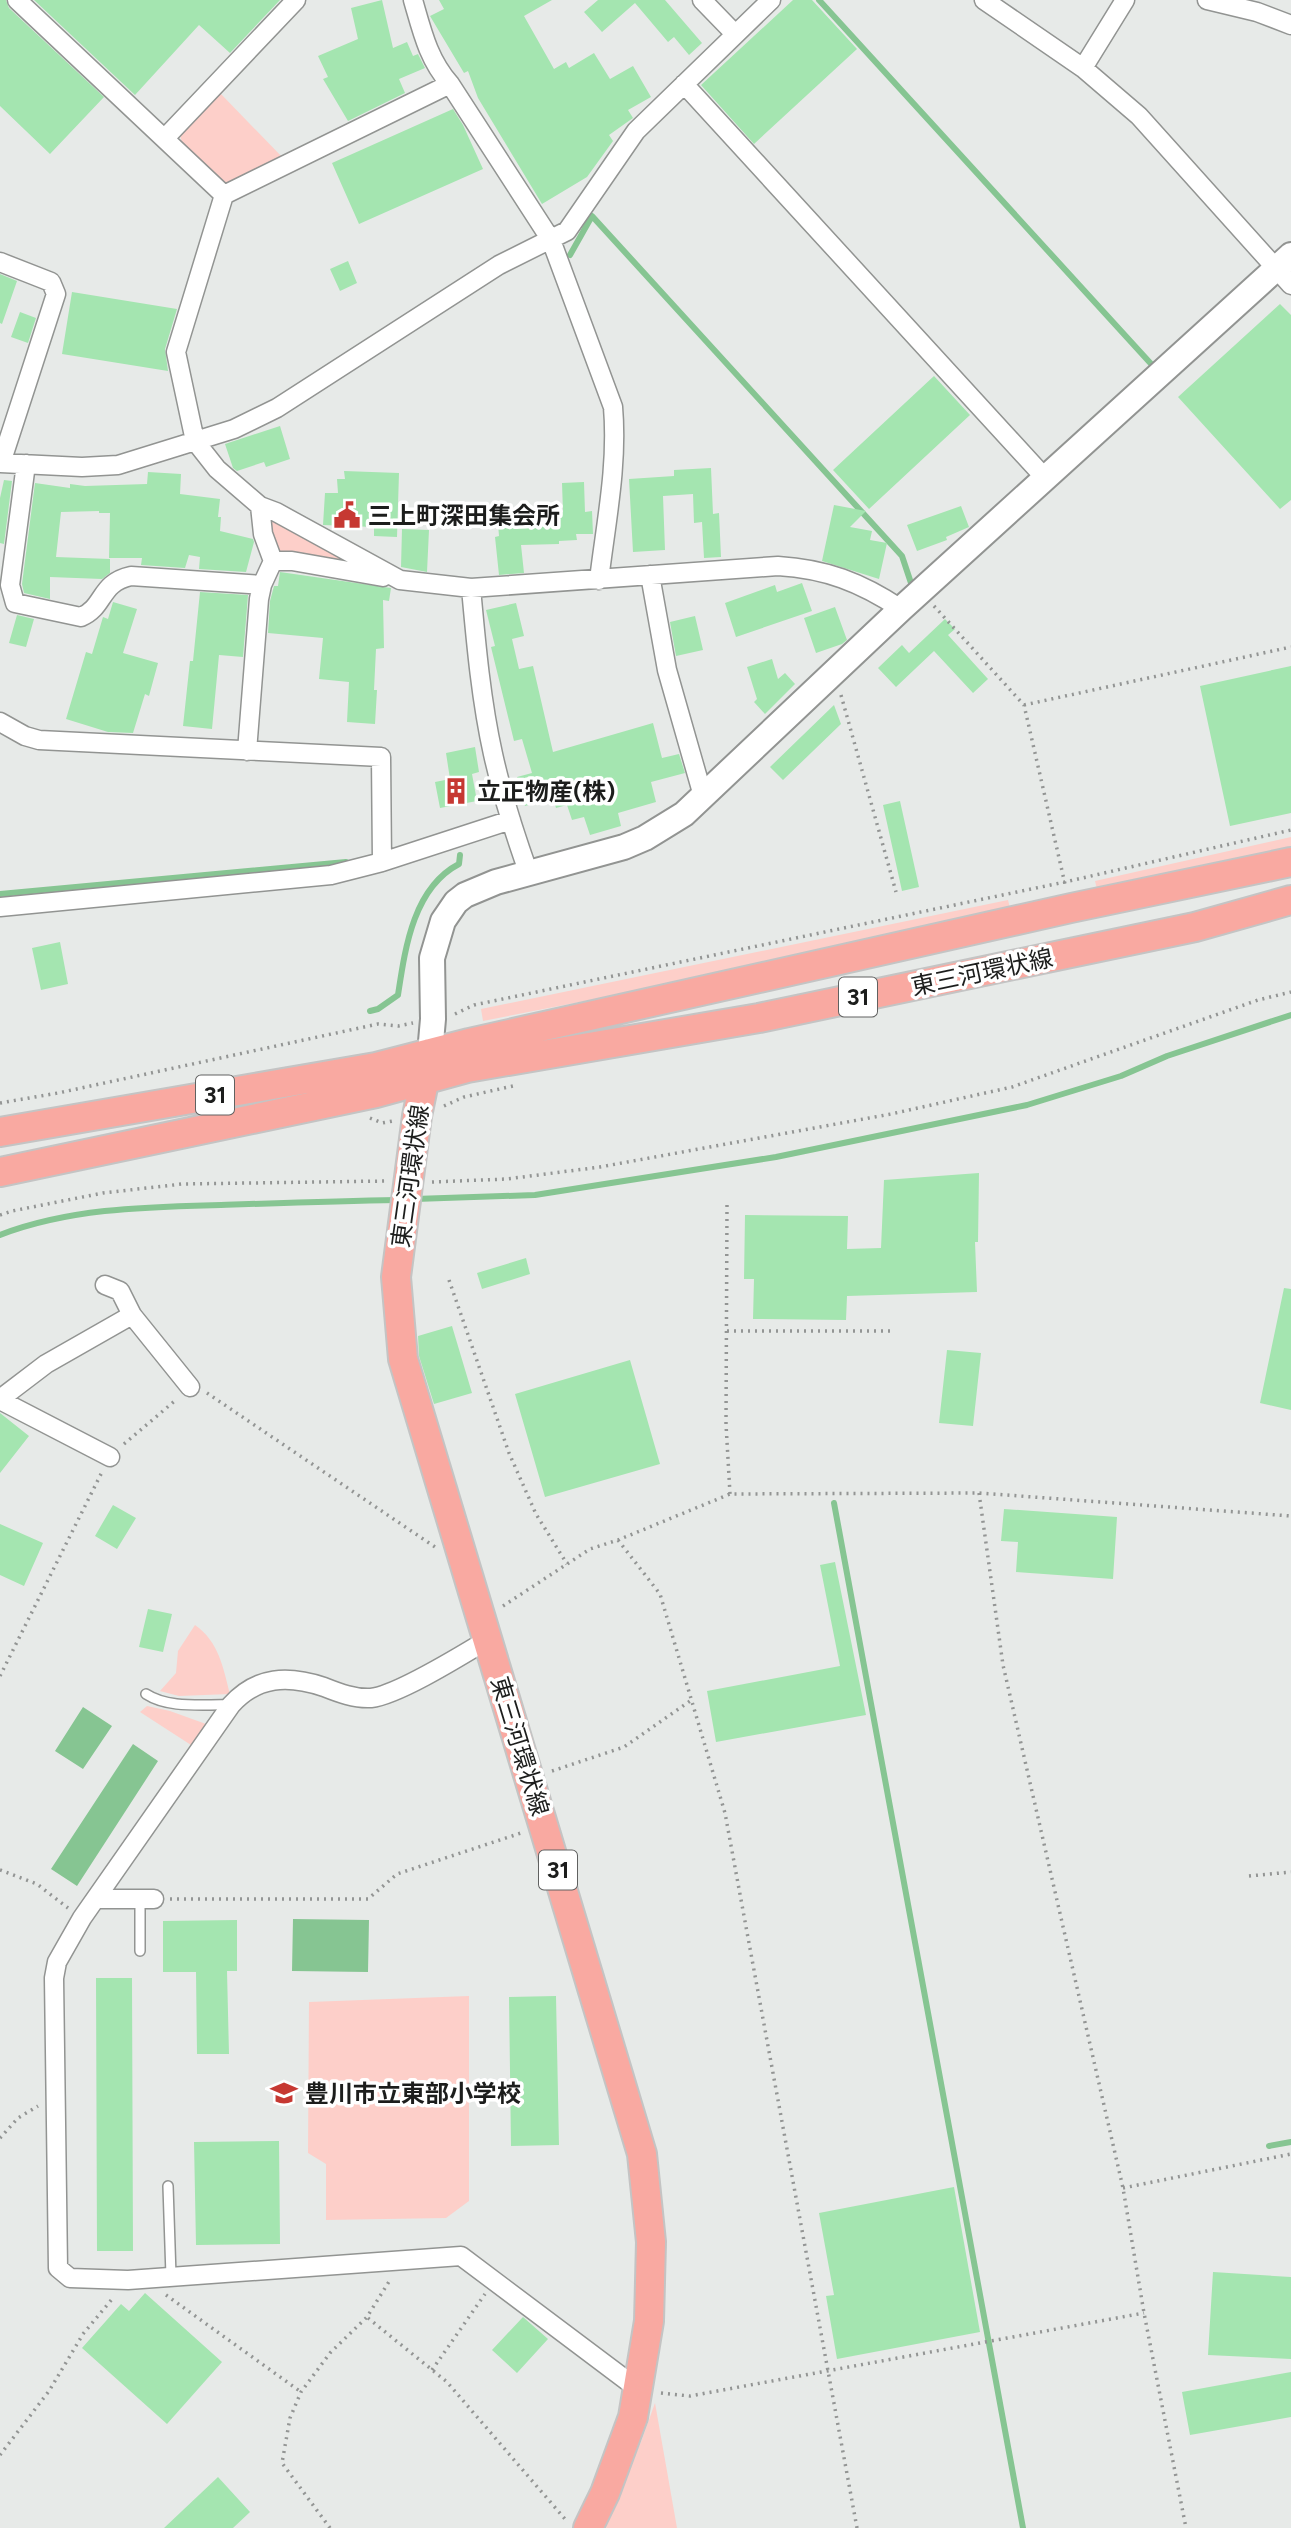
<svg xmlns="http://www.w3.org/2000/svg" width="1291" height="2528" font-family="Figtree,'Noto Sans JP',sans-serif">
	<rect width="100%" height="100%" fill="#e7eae8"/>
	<path fill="#fdcfc9" d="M220,93L284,159L230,184H223L182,143L180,135Z
		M269,517L362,568L277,553L268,527Z
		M1291,837V849L1098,893L1095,881Z
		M1008,900L1011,912L778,963L483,1021L481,1009Z
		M195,1625C219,1642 223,1667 230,1694L179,1696L160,1691L176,1673L178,1651Z
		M147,1706L170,1711L206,1724L191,1745L140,1712Z
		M469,1996V2201L446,2218L326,2220V2164L308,2153L309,2002Z
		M655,2403L677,2528H603L641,2442Z"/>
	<path fill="#86c592" d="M83,1707L112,1726L83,1769L55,1751Z
		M133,1744L158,1761L77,1886L51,1869Z
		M293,1919L369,1920L368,1972L292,1971Z"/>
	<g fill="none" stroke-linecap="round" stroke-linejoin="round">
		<path stroke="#86c592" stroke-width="6" d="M819,0L1153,366
			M570,255L592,216L902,556L911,583
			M0,894L346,862
			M370,1011L378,1009L398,995C405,949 413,888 459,864L460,855
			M415,1199L535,1195L776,1157L1027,1105L1121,1076L1167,1056L1291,1015
			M0,1235C70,1208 147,1207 221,1205C280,1203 338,1201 397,1200
			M834,1503L1023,2528
			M1269,2146L1291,2142"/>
	</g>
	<path fill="#a4e5b0" d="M0,0H6L9,8L104,97L50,154L0,106Z
		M34,0H280L230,53L199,25L135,95Z
		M382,0L393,48L407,42L413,56L418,54L425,68L399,79L405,93L348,121L323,79L328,77L318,56L358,39L351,8Z
		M439,0H552L524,16L554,69L566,62L569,68L594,53L610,79L633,66L651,97L628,110L633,118L609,135L613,141L587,177L542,204L478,98L468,71L464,73L430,16L444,9Z
		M598,0H665L702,43L689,55L674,37L668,42L635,3L602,32L584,12Z
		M793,0H812L857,49L754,144L701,85Z
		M453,109L463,125L483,169L359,224L332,163Z
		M348,261L357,283L340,291L330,269Z
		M0,274L17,281L2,324L0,323Z
		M72,292L177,309L165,349L168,371L62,354Z
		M1280,304L1291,315V500L1280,509L1178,397Z
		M20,312L36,318L28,343L11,337Z
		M934,376L970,415L869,509L833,470Z
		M280,426L290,459L266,467L264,462L237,471L233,468L225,444Z
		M711,468L713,514L719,513L721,557L704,558L702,522L694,523L693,494L663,496L665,550L633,552L629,479L674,476V470Z
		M344,471L399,473L397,537L374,536V527L323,525L325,493H338L337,479H345Z
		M148,472L181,474L180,494L220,499L218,517H221L220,531L253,539L254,542L246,572L199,569L200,557L189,555L185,568L141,565L142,558H109L110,513H99V511L61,512L56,557L110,559V573L102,579L50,577V599L24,593L22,584L35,483L70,488V484L85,486L147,484Z
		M4,480L12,481L4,544L0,543V498Z
		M584,482L585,512L592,511L593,534H576L577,540L559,541V544L521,545L524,573L499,575L495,537L499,536L498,524L523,521V513L563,512L562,483Z
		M834,505L866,511L850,527L872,531L870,540L887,543L879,579L822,561Z
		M961,506L969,527L946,537L947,540L917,551L907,525Z
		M402,529L429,530L427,572L401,567Z
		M280,572L391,588L389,601L383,600L384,648L376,649L374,690H377L375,724L347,722L349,682L319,679L323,638L268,633L270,601L274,586H278Z
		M802,583L812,611L736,637L725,603L775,585L777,592Z
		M200,592L248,595L243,657L219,655L212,729L183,726L190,661H193Z
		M113,602L137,609L123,653L158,663L149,696L145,694L133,733L108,732L66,719L86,652L92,654L103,617L108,619Z
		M516,603L524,636L512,639L519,669L533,666L553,752L653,723L662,758L679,754L685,773L651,782L656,802L618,813L621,826L590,835L584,817L572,820L567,805L556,808L553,798L525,806L517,777L532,773L522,739L514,741L491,647L495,646L486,610Z
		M835,607L847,640L842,644L816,653L804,618Z
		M17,615L34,619L26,647L9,643Z
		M695,616L703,650L676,656L670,622Z
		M945,619L955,629L948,635L988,679L973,693L934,651L896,687L878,668L902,645L909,653Z
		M772,659L778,679L785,673L795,684L765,714L754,702L757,699L747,667Z
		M1291,666V813L1230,826L1200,686Z
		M834,705L841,724L783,780L770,767Z
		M475,747L479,772L472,774L477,801L440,808L435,782L450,779L446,753Z
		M900,801L919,887L902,891L883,805Z
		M60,942L68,984L41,990L32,948Z
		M979,1173L978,1242H975L977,1292L847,1296L846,1320L753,1319L754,1279H744L745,1215L848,1216L847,1249L881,1248L884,1180Z
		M526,1258L530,1274L482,1289L477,1273Z
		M1284,1288L1291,1289V1410L1260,1403Z
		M452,1326L472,1393L434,1404L419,1356L418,1336Z
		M947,1350L981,1353L973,1426L939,1423Z
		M630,1360L660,1464L545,1497L515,1394Z
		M0,1413L29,1436L0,1473Z
		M113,1505L136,1518L117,1549L95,1536Z
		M1004,1509L1117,1517L1113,1579L1016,1572L1018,1542L1001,1541Z
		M0,1524L43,1543L24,1586L0,1575Z
		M835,1562L866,1715L716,1742L707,1691L840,1666L820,1565Z
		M148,1609L172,1614L163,1652L139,1647Z
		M237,1920V1971H227L229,2054H197L196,1972H163V1921Z
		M96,1978H132L133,2251H97Z
		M556,1996L559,2145L511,2146L509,1997Z
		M279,2141L280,2244L196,2245L194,2142Z
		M954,2187L980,2332L837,2359L826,2296L834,2295L819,2213Z
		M1213,2272L1291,2277V2359L1208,2355Z
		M145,2293L222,2362L167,2424L82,2348L121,2304L129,2311Z
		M523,2317L548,2339L517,2373L492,2350Z
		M1291,2372V2417L1190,2435L1182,2392Z
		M218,2477L250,2512L233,2528H164Z"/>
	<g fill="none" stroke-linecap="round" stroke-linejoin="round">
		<defs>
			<path id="lane" d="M146,1694C169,1709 203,1704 231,1705
				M140,1951V1899
				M168,2186L171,2276"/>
			<path id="street" d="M17,0L224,195
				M413,0C422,31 428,59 450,84L551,240L613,407C618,465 606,522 599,580
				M702,0L735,34
				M984,0L1083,68L1139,116L1291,285
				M1207,0L1257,12L1291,25
				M1083,68L1125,0
				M684,84L1046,479
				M165,138L296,0
				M0,262L51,282L56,294L1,463
				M0,463L82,467L118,465L234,429L277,408L499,265L567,231L636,131L771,0
				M26,464L10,585L15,603L81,617C105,607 99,583 131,576L262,585
				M260,506L276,512L400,580L471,588L778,566C826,569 860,582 901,609
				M273,561L263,534L260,506L217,469L195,441L176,352L224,195L450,84
				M650,575L667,670L703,796
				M471,588C476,643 481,700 493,754C502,795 515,835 529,874
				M0,722L25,736L39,740L381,757L382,862
				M247,751L259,599L262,585L273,561H292L383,577
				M0,907L331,875L382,862L511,820
				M105,1285L120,1291L132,1315L190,1387
				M0,1399L46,1364L132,1315
				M0,1400L110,1457
				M487,1640C462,1655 398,1695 371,1698C355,1699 339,1693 324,1687C288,1675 257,1676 231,1705L82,1918L57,1962L54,1978L58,2268L70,2278L128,2280L461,2256L638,2389
				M97,1899H154"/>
			<path id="secondary" d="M430,1053L433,1019L432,958L443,921L456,902L465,895L496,882L624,847L645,838L684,814L901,609L1291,255"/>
			<path id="primary" d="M430,1053L417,1116L396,1277L403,1359L642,2154L651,2242L649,2321L633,2417L605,2493L588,2528
				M0,1132L376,1067L469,1043L1071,908L1291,862
				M0,1172L376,1093L467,1068L759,1018L1195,927L1291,900"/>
		</defs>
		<use href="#lane" stroke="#929492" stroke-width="12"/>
		<use href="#street" stroke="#929492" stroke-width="21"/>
		<use href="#secondary" stroke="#929492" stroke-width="28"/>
		<use href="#primary" stroke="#c4c4c4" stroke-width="32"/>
		<path stroke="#939594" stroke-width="3.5" stroke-dasharray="2 5" stroke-linecap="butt" d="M934,606L1024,705L1065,884
			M841,695L896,892
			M1024,705L1291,647
			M455,1014L474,1005L1065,882L1291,830
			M0,1103L58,1093L378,1024L398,1026L413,1023
			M444,1106L464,1097L513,1086
			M370,1118L382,1123L393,1121
			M432,1182L507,1179L600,1167L891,1114L1012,1087L1258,1000L1291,992
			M727,1205L726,1424L730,1494
			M0,1215L12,1211L103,1193L182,1184L386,1181
			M449,1280L509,1453L536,1514L567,1564
			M727,1331H894
			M207,1393L435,1547
			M124,1444L177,1399
			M979,1493L1003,1665L1123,2188L1144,2313L1186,2528
			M618,1540L660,1594L725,1813L857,2528
			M503,1606L590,1549L618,1540L730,1494L979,1493L1291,1516
			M0,1676L102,1472
			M552,1771L624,1747L690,1701
			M0,1870L37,1884L68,1908
			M1249,1876L1291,1872
			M170,1899H368L397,1874L521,1833
			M0,2138L18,2118L38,2106
			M1123,2188L1291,2154
			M166,2295L301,2392
			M368,2318L447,2382L565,2519
			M432,2370L485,2294
			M661,2393L690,2396L1144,2313
			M0,2455L49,2391L83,2334L113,2298
			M330,2528L282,2463L290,2418L301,2392L330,2353L367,2317L390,2280"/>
		<use href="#lane" stroke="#fff" stroke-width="9"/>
		<use href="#street" stroke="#fff" stroke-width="18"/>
		<use href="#secondary" stroke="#fff" stroke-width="24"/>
		<use href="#primary" stroke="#f9a9a1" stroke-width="28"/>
	</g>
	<defs>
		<symbol id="civic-bare" viewBox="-9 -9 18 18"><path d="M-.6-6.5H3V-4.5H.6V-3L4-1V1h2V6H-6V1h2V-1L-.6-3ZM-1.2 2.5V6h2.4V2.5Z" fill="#c63832" stroke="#fff" stroke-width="2.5" paint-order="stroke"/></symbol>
		<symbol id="building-bare" viewBox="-9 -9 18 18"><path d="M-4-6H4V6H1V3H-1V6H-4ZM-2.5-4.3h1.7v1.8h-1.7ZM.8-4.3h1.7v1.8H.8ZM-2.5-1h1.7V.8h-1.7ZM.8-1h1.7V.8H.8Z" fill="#c63832" stroke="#fff" stroke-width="2.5" paint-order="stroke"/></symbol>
		<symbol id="school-bare" viewBox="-9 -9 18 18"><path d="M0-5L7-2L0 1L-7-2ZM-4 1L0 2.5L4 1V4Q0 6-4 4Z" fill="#c63832" stroke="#fff" stroke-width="2.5" paint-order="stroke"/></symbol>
	</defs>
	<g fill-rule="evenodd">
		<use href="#civic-bare" x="328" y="496" width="38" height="38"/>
		<use href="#building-bare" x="437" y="772" width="38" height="38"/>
		<use href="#school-bare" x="265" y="2074" width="38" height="38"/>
	</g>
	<g text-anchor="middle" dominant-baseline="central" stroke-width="7" stroke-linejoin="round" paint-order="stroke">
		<g fill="#fff" stroke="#606160" stroke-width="2">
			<rect x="839" y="977.5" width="38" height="39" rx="5"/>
			<rect x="196" y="1075.5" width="38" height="39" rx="5"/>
			<rect x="539" y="1850.5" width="38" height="39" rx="5"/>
		</g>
		<g font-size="23" font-weight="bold" fill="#1c1d1c">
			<text x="858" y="997">31</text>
			<text x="215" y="1095">31</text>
			<text x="558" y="1870">31</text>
		</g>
		<g font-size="24" font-weight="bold" fill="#1c1d1c" stroke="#fff" text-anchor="start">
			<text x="368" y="515">三上町深田集会所</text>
			<text x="477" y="791">立正物産(株)</text>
			<text x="305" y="2093">豊川市立東部小学校</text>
		</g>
		<g font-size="24" fill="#1c1d1c" stroke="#fff">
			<text transform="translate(982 972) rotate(-12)">東三河環状線</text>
			<text transform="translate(410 1176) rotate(-82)">東三河環状線</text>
			<text transform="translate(520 1746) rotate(73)">東三河環状線</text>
		</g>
	</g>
</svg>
